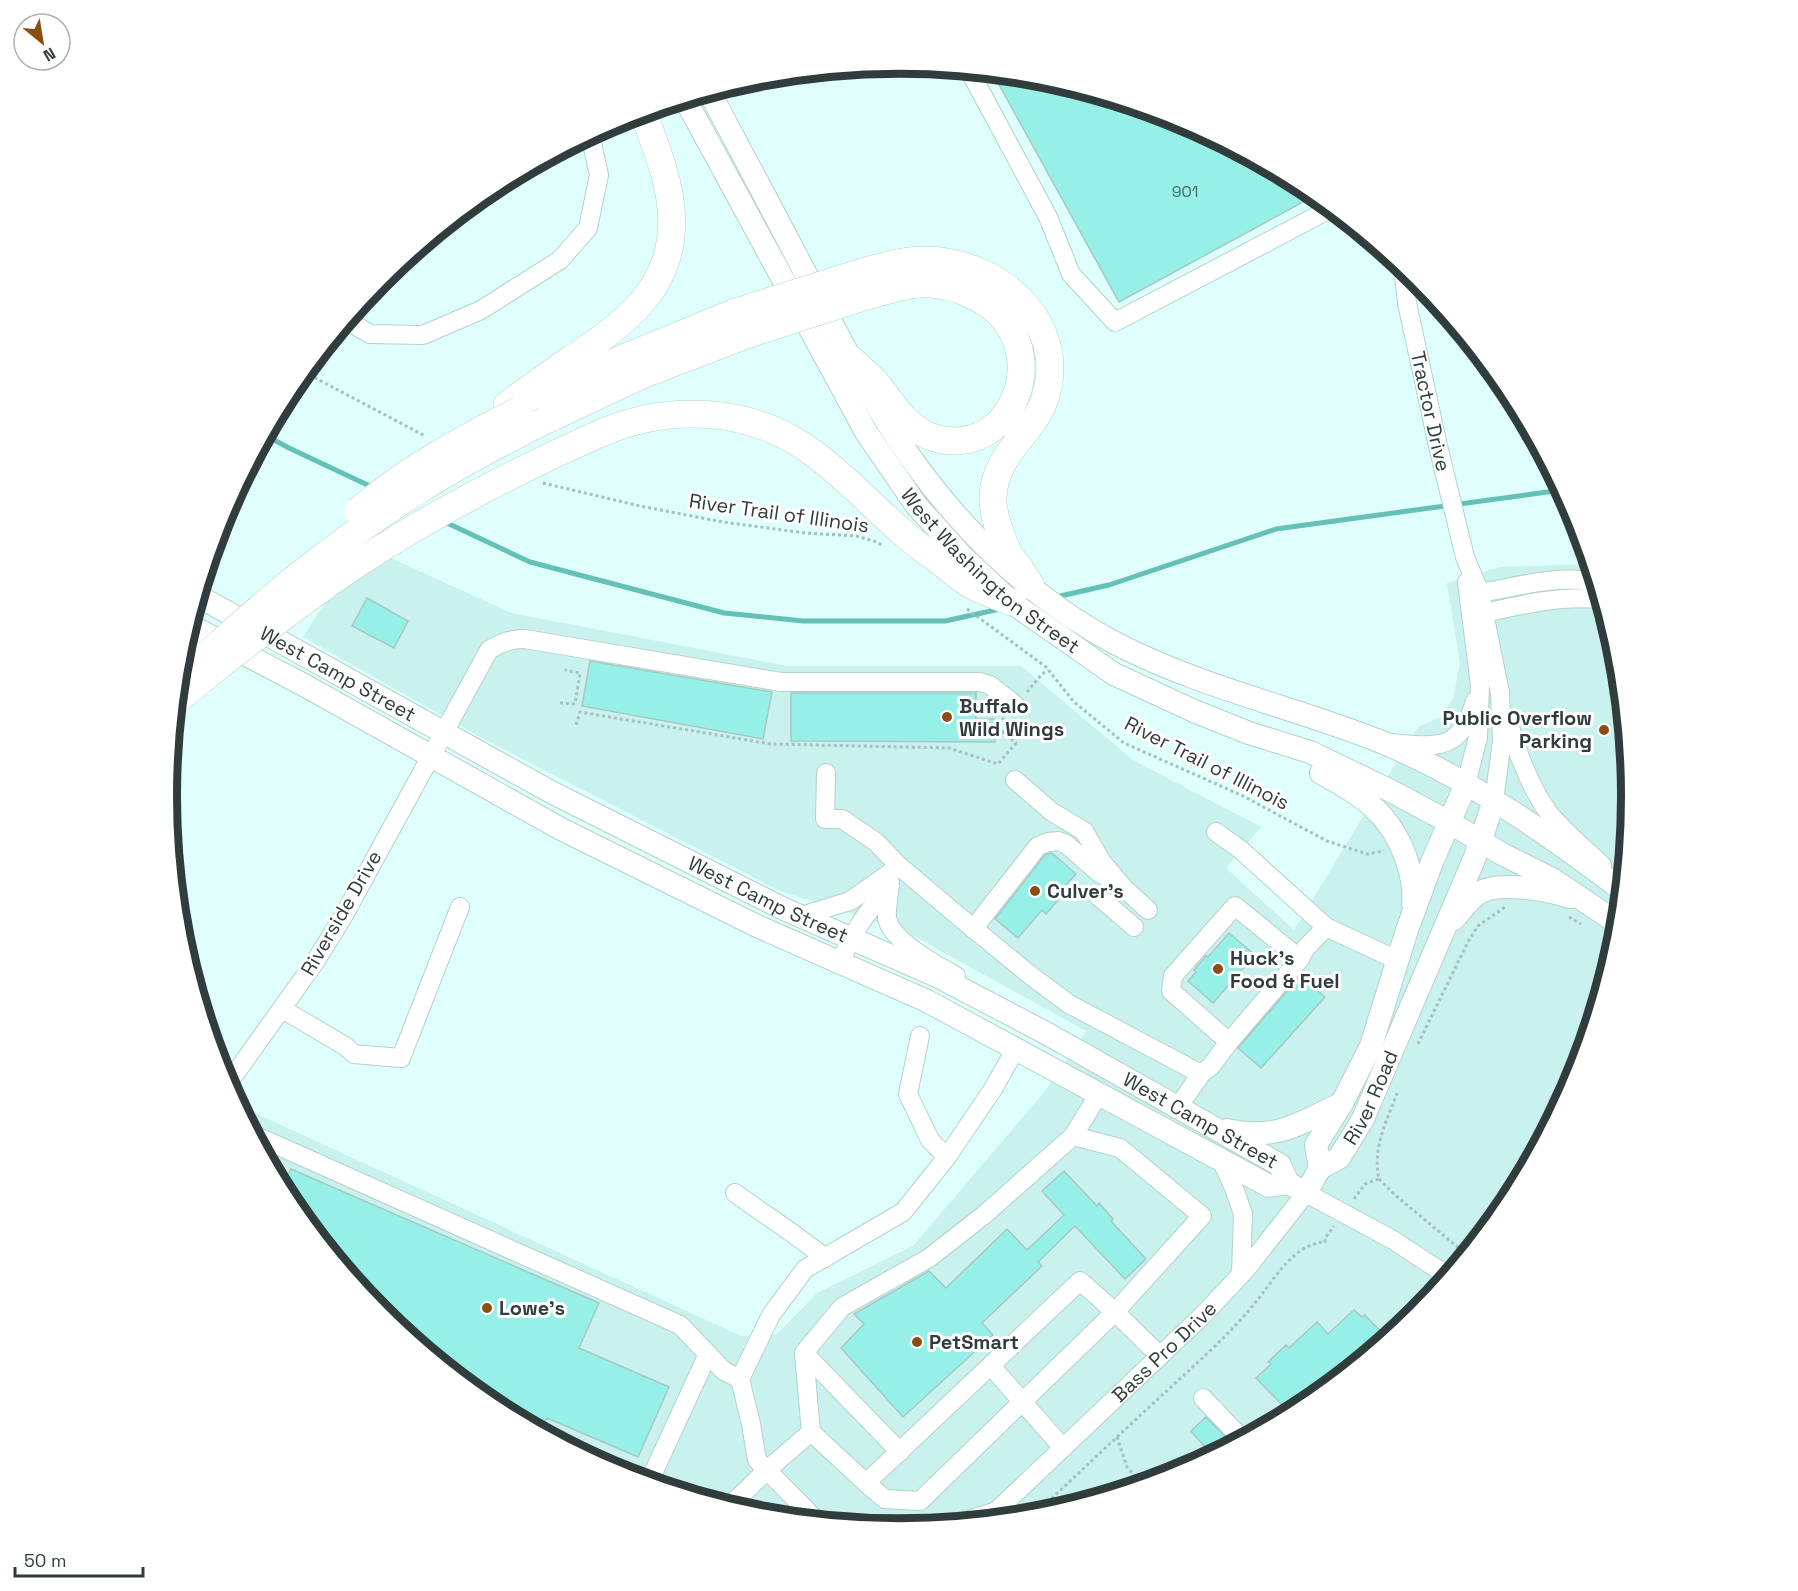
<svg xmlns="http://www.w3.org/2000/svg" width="1798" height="1591" font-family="'Space Grotesk',sans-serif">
	<rect width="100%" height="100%" fill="#defffb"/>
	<path fill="#c9f1ed" d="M362,545L511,613L787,666H1021L1133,760L1261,827L1226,868L1294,930L1418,727L1441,717L1453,699L1460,663L1447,583L1500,567L1591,564L1617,653L1631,796L1617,939L1576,1076L1508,1203L1417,1314L1306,1405L1179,1472L1042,1514L899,1528L756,1514L618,1472L492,1404L381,1313L290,1202L222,1076L213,1045L248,1110L741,1336L776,1335L817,1293L913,1246L1046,1090L1086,1031L903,930L780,891L484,739L303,637Z"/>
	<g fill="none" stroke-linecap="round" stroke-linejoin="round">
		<path stroke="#65c0b8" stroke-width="5" d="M265,435L289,448L374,488
			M445,522L530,562L724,613L803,621H945L1000,609
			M1056,597L1109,585L1276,529L1562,490"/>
	</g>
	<path fill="#96f0e7" stroke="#a8c7c4" stroke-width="1.5" d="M992,72L1042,77L1180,119L1306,187L1316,195L1119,302Z
		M367,598L408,621L394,648L352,626Z
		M590,661L772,692L763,739L582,706Z
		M791,693H976V719H995V742L791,741Z
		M1052,853L1076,874L1056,896L1059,899L1046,914L1042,910L1018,938L995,919L1045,855Z
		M1229,933L1255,955L1213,1003L1188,981L1196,972L1194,970L1206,956L1208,957Z
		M1301,975L1325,997L1261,1068L1238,1048Z
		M291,1169L599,1303L579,1348L669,1387L638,1457L547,1418L541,1431L492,1404L381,1313L290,1202L282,1188Z
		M1064,1171L1097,1206L1099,1203L1113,1219L1111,1221L1146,1259L1125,1279L1075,1226L1038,1262L1042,1266L982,1323L993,1335L903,1417L841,1348L864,1324L854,1314L929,1271L946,1288L1007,1229L1027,1250L1064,1215L1042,1191Z
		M1354,1310L1362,1317L1365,1315L1381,1332L1378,1335L1384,1341L1306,1405L1290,1413L1256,1378L1271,1364L1268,1362L1286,1345L1289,1348L1317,1322L1328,1334Z
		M1206,1417L1232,1444L1212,1455L1191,1431Z"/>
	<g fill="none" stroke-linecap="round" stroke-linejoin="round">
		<defs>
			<g id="minor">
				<path d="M969,70L1048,217L1071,274L1115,322L1332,208"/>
				<path id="s1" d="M1403,266L1407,303L1438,446L1465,557L1480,593L1500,693L1502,740L1494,801"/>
				<path d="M346,320L370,334L423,335L481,310L560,260L588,228L599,175L590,134"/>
				<path d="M1471,597L1480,593C1517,587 1558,574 1596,582"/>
				<path d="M1472,616C1515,606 1557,595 1601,599"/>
				<path d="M1507,717C1516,749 1528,784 1548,812C1563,831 1584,848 1602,865"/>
				<path d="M1392,743C1437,747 1460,752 1475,701"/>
				<path d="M826,773L825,819H842L876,842L899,866L963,920L1030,975L1069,1004L1201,1074"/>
				<path d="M1015,780L1052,812L1084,831L1102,862L1123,887L1148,910"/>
				<path d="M1466,784L1478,737L1480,685L1467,582"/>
				<path d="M1216,832L1241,850L1326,927L1397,960"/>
				<path d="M890,884C889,895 886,908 887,918C891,941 937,965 956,976"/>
				<path d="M1098,896L1134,927"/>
				<path d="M801,916L850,901L893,871"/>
				<path d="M973,929L1038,846L1048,842L1058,841L1066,844L1098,872L1123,887"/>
				<path d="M840,963C854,928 868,912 890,884"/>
				<path d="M282,1009L345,1046L354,1054L401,1058L460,907"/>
				<path d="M920,1036L908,1094L930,1140L947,1157"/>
				<path d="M1229,1042L1171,991L1173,976L1235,906L1300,959"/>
				<path d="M227,1085L315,962L344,915L489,650C501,643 510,639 525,639L781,682H980L990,685L1015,705"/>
				<path d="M1099,1094L1073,1136L1120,1148L1202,1216L1115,1312L1160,1356"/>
				<path d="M1178,1107L1201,1074L1211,1066L1229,1042L1300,959L1305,949L1326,927"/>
				<path d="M1549,1125L1559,1101L1578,1069"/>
				<path d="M254,1135L680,1325L724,1371L740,1379L751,1424L757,1460L816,1520"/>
				<path d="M1221,1160L1234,1188L1243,1214L1241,1274"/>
				<path d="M735,1193C765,1215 797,1235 825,1258"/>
				<path d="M1505,1206L1515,1190"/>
				<path d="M1080,1281L1115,1312L920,1501L885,1499L866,1483Z"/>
				<path d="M804,1353L900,1452"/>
				<path d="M991,1366L1063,1448"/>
				<path d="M740,1379L771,1315L805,1269L903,1212L947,1157L993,1089L1016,1048"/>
				<path d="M1203,1398L1242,1439"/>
				<path d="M811,1432L866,1483"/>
				<path d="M649,1482L708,1354"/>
				<path d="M730,1506L767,1470L811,1432L804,1353L842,1307L929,1258L984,1215L1073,1136"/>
				<path id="s2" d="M988,1519L1203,1315L1247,1268L1306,1193L1393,1240L1448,1276"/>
				<path d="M961,1522L997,1511"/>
			</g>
			<g id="major">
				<path d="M709,91C744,157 779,222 813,288C840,338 865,390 897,438C953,522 1027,597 1117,644C1200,687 1293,707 1379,741C1467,777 1547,833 1622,890"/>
				<path id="s3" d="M685,99L866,432L916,505L962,556L1011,602L1114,674L1194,711L1249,733L1310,752L1389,790L1449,822L1502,854L1552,879L1619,924"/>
				<path id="s4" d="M198,596L551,792L784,909L939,977L1044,1032L1280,1165L1288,1183"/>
				<path d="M189,625L304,685L561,829L757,926L927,1001L1269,1186L1288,1183"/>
				<path d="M1321,773C1362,795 1390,813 1406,858C1411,873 1415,889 1413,904"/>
				<path d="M1454,919C1461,910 1468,901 1477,894C1497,880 1548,890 1570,897"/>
				<path d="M1227,1130C1276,1141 1299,1124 1342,1103"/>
				<path d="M1320,1168L1316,1145L1342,1103L1371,1046L1407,930L1432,862L1466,784"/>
				<path id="s5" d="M1320,1168L1339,1158L1363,1119L1475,857L1494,801"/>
				<path d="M1288,1183L1306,1193L1320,1168"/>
			</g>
			<path id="highway" d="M862,272C884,266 906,259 929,260C999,263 1067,321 1046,395C1036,432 996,451 993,495C992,514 1001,536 1008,552C1010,558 1016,562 1019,567C1023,573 1027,580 1031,586
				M852,360C860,368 870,376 878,385C893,404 905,426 929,436C1013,467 1062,341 976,297C958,288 939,283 919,284C903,285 886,291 870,295
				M535,402L621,359L736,312
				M507,405C527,390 547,376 567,362C624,324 679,287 671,208C668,175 654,143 643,111
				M544,421L642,375L749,334
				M601,433C669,404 748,407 809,450C843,474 870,504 901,531C914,543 930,554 944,565C953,572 963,581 973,586C985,592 998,597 1011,602
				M180,663L191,654
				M176,701L220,665"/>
		</defs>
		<use href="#minor" stroke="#b3d2ce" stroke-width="20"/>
		<use href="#major" stroke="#b3d2ce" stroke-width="24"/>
		<use href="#highway" stroke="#b3d2ce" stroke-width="28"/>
		<path stroke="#a6c0bd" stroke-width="3" stroke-dasharray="3 3" stroke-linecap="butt" d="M304,372L425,436
			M543,483L640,506L723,522L805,533L856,536L877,542L883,546
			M967,609L1046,667L1074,702L1124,743L1241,795L1327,841L1367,854L1384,851
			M1027,692L1042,674L1048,670
			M560,703L575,704L580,673L565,670
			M576,725L580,712L771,744L949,748L998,764L1016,743L997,727L1004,718
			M1569,917L1581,924
			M1418,1044L1469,940L1478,926L1505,907
			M1379,1179L1395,1195L1466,1254
			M1354,1199L1365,1184L1379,1179C1372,1148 1387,1120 1398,1091
			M1117,1437L1127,1467L1142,1484
			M1034,1515C1080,1472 1125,1429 1171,1387C1200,1360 1231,1333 1255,1303C1274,1280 1293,1244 1325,1242V1238L1334,1226"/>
		<use href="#minor" stroke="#fff" stroke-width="18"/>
		<use href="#major" stroke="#fff" stroke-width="22"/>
		<use href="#highway" stroke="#fff" stroke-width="27"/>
		<defs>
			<path id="highway-bridge" d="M736,312L862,272
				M749,334L870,295
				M358,511C405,470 463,439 519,410
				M209,653C274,593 344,537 419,490C460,464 502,442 544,421
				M220,665C266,630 311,594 360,562C436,512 518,470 601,433"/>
		</defs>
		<use href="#highway-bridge" stroke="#b3d2ce" stroke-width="28" stroke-linecap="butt"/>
		<use href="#highway-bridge" stroke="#fff" stroke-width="27"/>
	</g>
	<g fill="#8c4d13" stroke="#fff" stroke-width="2">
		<circle cx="947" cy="717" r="6"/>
		<circle cx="1604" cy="730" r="6"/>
		<circle cx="1035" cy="891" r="6"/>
		<circle cx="1218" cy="969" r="6"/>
		<circle cx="487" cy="1308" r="6"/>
		<circle cx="917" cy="1342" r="6"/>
	</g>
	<g text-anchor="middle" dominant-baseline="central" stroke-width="6" stroke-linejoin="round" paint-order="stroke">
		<g font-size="16" fill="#4a6a67">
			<text x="1185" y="191">901</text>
		</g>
		<g font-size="20" fill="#303d3c" stroke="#fff">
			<text stroke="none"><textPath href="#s1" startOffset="148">Tractor Drive</textPath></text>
			<text transform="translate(779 513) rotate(8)">River Trail of Illinois</text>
			<text stroke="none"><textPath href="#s3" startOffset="567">West Washington Street</textPath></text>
			<text stroke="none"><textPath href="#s4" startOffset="160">West Camp Street</textPath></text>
			<text transform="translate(1207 763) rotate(27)">River Trail of Illinois</text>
			<text stroke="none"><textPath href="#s4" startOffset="646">West Camp Street</textPath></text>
			<text transform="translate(341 913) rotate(-60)">Riverside Drive</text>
			<text stroke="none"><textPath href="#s5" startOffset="90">River Road</textPath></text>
			<text stroke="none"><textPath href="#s4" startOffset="1132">West Camp Street</textPath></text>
			<text stroke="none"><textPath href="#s2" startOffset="243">Bass Pro Drive</textPath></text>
		</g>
		<g font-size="20" font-weight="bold" fill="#303d3c" stroke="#fff" text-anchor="start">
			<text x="959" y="706">Buffalo<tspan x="959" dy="23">Wild Wings</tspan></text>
			<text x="1592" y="718" text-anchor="end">Public Overflow<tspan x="1592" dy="23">Parking</tspan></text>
			<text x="1047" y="891">Culver's</text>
			<text x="1230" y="958">Huck's<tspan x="1230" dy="23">Food &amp; Fuel</tspan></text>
			<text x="499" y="1308">Lowe's</text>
			<text x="929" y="1342">PetSmart</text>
		</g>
	</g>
	<path d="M0 0H1798V1591H0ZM177 796a722 722 0 1 1 1444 0a722 722 0 1 1-1444 0Z" fill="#fff" fill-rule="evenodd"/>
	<path fill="none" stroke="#303d3c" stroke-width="8" d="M177 796a722 722 0 1 1 1444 0a722 722 0 1 1-1444 0Z"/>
	<g transform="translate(42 42) rotate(150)"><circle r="28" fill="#ffffff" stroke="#acb1b1" stroke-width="1.5"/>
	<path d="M0-4.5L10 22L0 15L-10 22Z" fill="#8c4d13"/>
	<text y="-9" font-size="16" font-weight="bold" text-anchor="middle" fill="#303d3c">N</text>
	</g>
	<path d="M15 1567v9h128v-9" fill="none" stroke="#303d3c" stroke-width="3"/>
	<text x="24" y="1567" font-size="18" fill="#303d3c" stroke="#ffffff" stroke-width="4.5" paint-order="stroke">50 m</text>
</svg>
